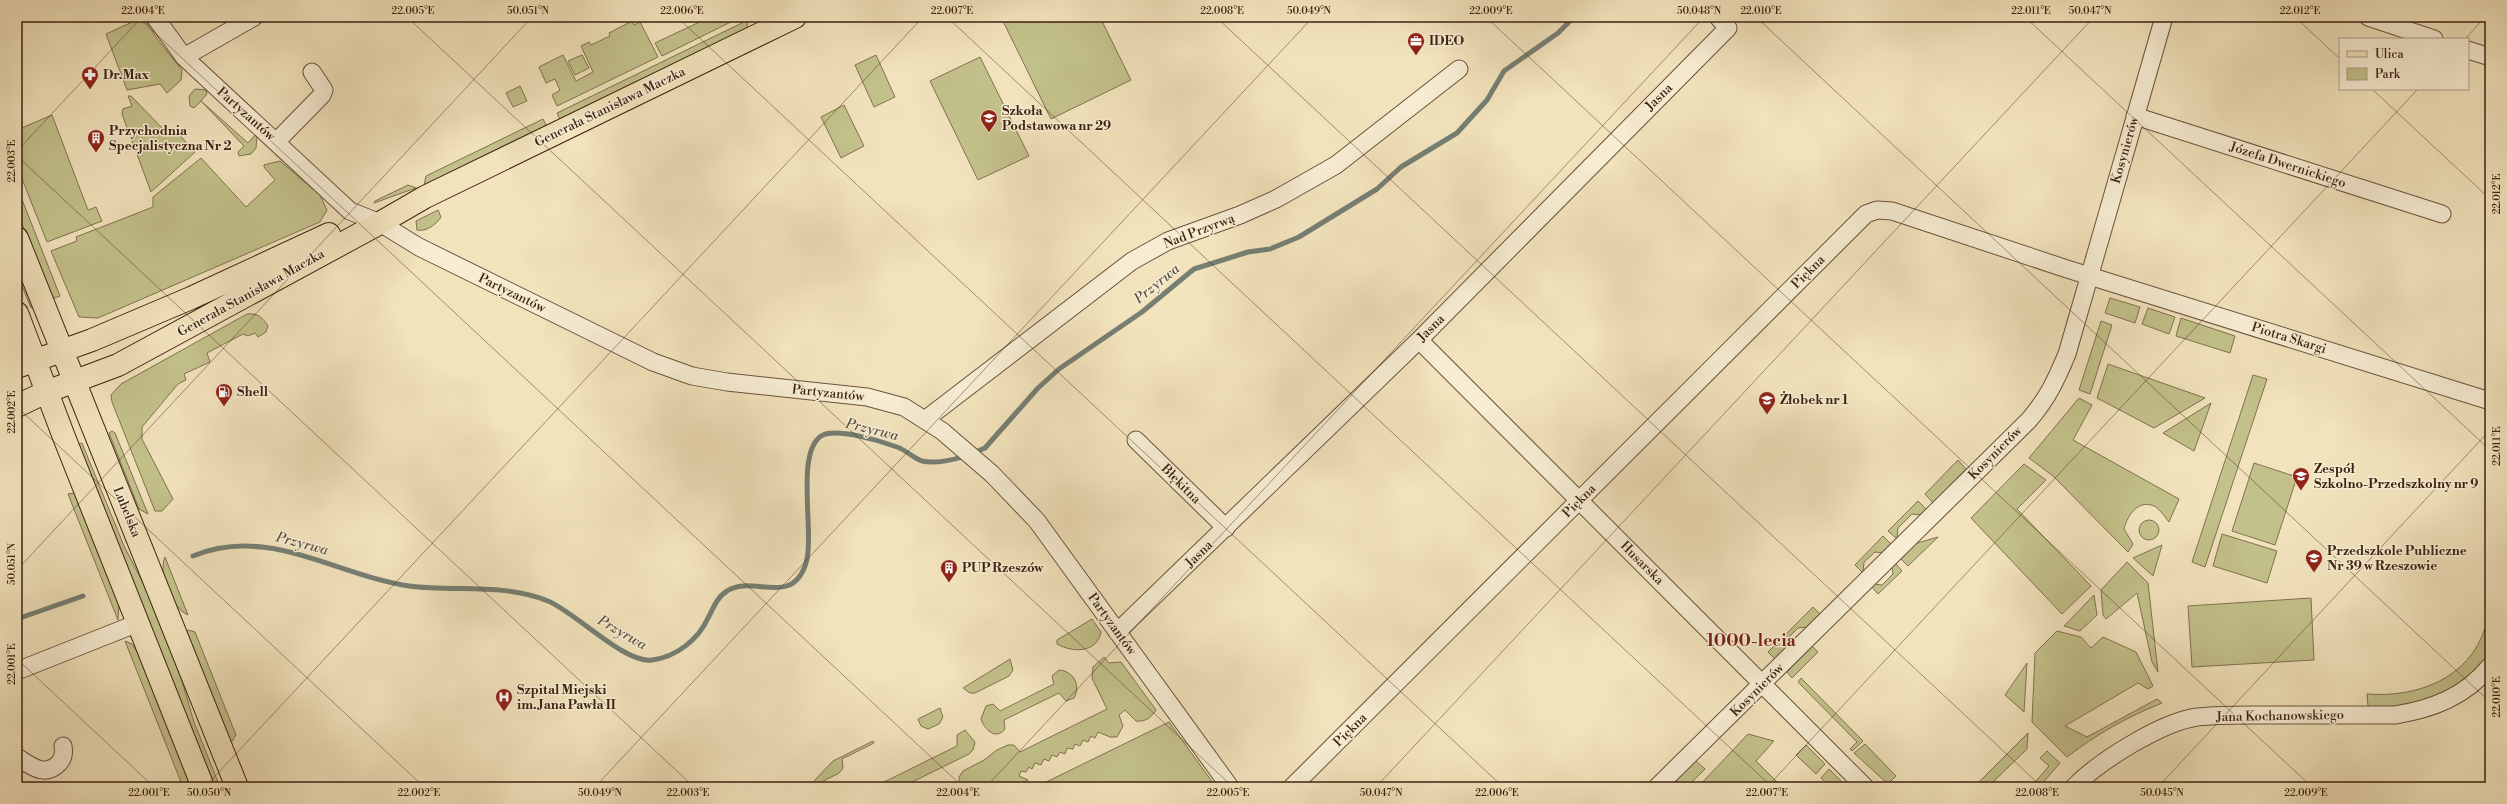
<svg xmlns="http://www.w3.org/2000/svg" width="2507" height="804" font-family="'Libre Bodoni',serif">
	<rect width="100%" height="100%" fill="#f2e3bc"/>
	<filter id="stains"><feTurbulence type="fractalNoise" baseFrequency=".005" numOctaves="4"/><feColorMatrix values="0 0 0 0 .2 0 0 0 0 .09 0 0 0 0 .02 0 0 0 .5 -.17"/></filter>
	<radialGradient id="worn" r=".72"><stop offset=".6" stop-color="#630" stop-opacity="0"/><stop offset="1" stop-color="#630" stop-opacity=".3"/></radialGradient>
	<path fill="#c3c18b" stroke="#80724e" d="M143,17L158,40L182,70L181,80L167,93L160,84L127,90L106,34Z
		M710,17H741L662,56L655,43Z
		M1001,17H1100L1131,80L1051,119Z
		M748,20L747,28L560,120L557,113Z
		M632,21L634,25L640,22L658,57L557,106L552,95L560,90L555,79L546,83L539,67L563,55L576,81L593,72L581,46L589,42L591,45L610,36L609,33Z
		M582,55L589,68L575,75L568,61Z
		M876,55L895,97L874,107L855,65Z
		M980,57L1029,156L978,180L930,81Z
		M520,86L527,101L513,107L506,93Z
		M195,89L206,90L207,94L201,101L248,143L255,135L257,137L256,148L251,154L239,156L238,152L244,146L201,101L194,108L190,106L189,96Z
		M128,96H131L166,132L173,128L195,152L151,192L122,114L123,109L132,106Z
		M844,105L864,146L841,158L821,117Z
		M52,115L88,210L96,207L102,221L47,242L17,166V130Z
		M543,119L547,127L424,185L426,176Z
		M201,158L246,207L275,180L264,167V165L280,161L320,195L327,210L320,222L98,318L79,317L51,251L77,241L76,237L153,207V197Z
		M408,185L416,188L374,203L375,201Z
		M17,187L60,296L52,299L17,211Z
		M438,210L441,217C436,225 426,232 417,230L416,221Z
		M17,261L35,306L31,308L17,274Z
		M2110,298L2140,307L2135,323L2105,313Z
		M2148,308L2175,317L2169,334L2142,324Z
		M247,314C258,313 262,317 268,326L266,332L258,337L255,333L248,336L243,334L207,353L210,362L184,374L186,380L178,384L142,427V439L173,499L162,511H155L112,402L111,395L121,384Z
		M2181,318L2235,336L2230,353L2176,336Z
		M2101,321L2112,325L2090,394L2079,390Z
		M2108,364L2205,398L2154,428L2097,398Z
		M2253,375L2267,379L2205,567L2192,562Z
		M2079,398L2092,405L2073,440L2179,499L2169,522C2165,517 2160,509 2154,506C2138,499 2127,516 2124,529L2133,544L2128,552L2053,476L2029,458Z
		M2211,403L2194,451L2163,433Z
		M112,431L115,433L148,514L139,509L109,433Z
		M82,443L124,546L159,614L172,647L194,722L220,787H213L76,445Z
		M1958,460L1966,469L1933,503L1925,494Z
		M2254,463L2297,477L2275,545L2232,531Z
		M2024,464L2046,480L2017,509L2091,586L2062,614L1971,518Z
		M75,493L119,604L118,620L68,494Z
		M1918,501L1926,509L1921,515L1912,514L1898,528L1897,539L1888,531Z
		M2139 530a10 10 0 1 1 20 0a10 10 0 1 1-20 0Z
		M2222,534L2277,551L2267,583L2213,566Z
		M1883,536L1891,544L1883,553L1875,552L1864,562L1863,573L1855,565Z
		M1938,537L1908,566L1900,558L1914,544Z
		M2162,545L2153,576L2133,558Z
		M165,557L188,615C171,608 158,573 165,557Z
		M2127,562L2148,583L2158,672L2152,662L2137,593L2106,619L2103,615L2101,590Z
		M1895,563L1902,571L1878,594L1871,586L1873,584L1882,585L1893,574L1892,566Z
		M2094,595L2097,615L2080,631L2064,626Z
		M2311,598L2314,660L2192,667L2188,606Z
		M1813,607L1821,615L1809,627L1798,628L1787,639V649L1775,659L1768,652Z
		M1092,619L1101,632C1097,653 1073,653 1057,644V640Z
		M2485,628L2490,630C2490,636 2491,643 2490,648C2482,685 2400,716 2368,706L2367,694C2416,698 2469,679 2485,628Z
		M188,630L195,632L236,735L231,743L186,632Z
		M2057,631L2081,637L2091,648L2103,637L2136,652L2153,686L2148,689L2138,683L2065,726L2087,737L2157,699L2162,703C2127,717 2097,734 2067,757L2032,722L2035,653Z
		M125,641L132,644L138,653L192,787H183Z
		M1812,646L1818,652L1792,678L1787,672Z
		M1104,657L1109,663L1121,662L1156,710C1151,718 1145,722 1136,721L1125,710L1119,715L1123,726L1117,737H1110L1098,732L1095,738L1091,736L1088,742L1083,740L1080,746L1075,744L1073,749L1067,748L1065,754L1060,752L1057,757L1052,755L1049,761L1044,759L1041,765L1035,763L1032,769L1029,767L1026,772L1021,771L1019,776L1028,780L1015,787H957L960,785L959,777L963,771L984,760L997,750L1008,745H1014L1020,752L1107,709L1092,678L1093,667Z
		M1010,659L1013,670L1009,676L975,693H970L963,688Z
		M2027,663L2024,712L2005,695Z
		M1059,670C1074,671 1081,686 1074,698L1066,701L1059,693L1004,720L1005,729C996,741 984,729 981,719L986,706L993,704L1000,711L1054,684L1052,676Z
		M1801,678L1863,741L1852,751L1850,749L1857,742L1798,682Z
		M940,708L943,717L939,724L928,729L921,726L918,719Z
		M1169,722L1216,787H1036Z
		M965,730L975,742L973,750L969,754L902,787H874L957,746V735Z
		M2028,733L2027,749L1991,784L1994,787H1974Z
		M1748,734L1774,741L1756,761L1782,787H1698Z
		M873,741L874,743L842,759L843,768L839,773L816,785L812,783L833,761Z
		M1865,744L1896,776L1888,784L1854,753Z
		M1806,745L1825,764L1816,774L1796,755Z
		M2047,751L2060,763L2039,787H2031L2049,766L2040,758Z
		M1696,761L1705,769L1687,787H1682L1676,781Z
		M1829,769L1847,787H1830L1821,778Z"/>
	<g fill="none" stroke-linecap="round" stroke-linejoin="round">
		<path stroke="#767f73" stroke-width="5" d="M973,453L985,448L1038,388L1059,369L1142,312L1194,269L1248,252L1270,249L1299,237L1377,189L1401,167L1457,133L1487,100L1504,71L1558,33L1574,17
			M193,556C268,525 335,575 409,586C455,592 504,583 548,601C575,612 625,664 652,660C676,657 698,640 708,618C713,609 717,597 727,591C753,574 792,608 806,563C815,533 795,454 821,436C835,427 881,441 897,447C906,450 913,458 922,461C935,464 954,460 965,456
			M17,619L83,596"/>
		<defs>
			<path id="minor" d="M155,17L184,57L350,211L380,223L419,247L653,362L692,376L727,382L867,397L904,407L942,431L992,474L1037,521L1230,787
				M2368,17L2434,39
				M2468,50L2490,57
				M184,57L254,17
				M2135,116L2442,214
				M276,142L322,95L324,90L312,72
				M1419,340L1865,787
				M926,419L1132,261L1168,241L1240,215L1276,199L1336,165L1459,69
				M1136,440L1226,528
				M1117,632L1419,340L1728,28L1718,17
				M17,671L138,623
				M17,757C31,766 45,778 59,763C64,758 64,752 63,746
				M1292,787L1866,214L1877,210L1892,211L2067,269L2490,401
				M1657,787L2029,420C2048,398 2056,380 2067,354L2164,17
				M2074,787C2099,761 2162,722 2197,717C2224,714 2252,715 2279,715C2318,715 2356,715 2395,715C2432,709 2465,697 2490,666"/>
			<path id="major" d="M17,238L237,787
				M17,313L64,437L203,787
				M17,367L92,340L191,298L329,234
				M17,406L46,392L118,365L380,223L425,197L795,17"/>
		</defs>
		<use href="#minor" stroke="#6a523c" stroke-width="19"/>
		<use href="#major" stroke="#3d2211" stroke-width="24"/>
		<use href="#minor" stroke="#f7edd3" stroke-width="17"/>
		<use href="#major" stroke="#f2e3bc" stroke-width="22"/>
	</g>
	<path fill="none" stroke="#3d2211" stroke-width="1" stroke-opacity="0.45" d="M138,17L963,787M407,17L1233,787M677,17L1503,787M947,17L1772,787M1216,17L2042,787M1486,17L2312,787M1756,17L2490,702M2025,17L2490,450M2295,17L2340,59M2465,39L2485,17M2372,89L2490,199M17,151L142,17M17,156L694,787M17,407L424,787M17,570L532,17M17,659L154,787M205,787L923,17M595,787L1313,17M986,787L1704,17M1376,787L2094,17M1767,787L2418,89M2158,787L2490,430"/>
	<defs>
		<symbol id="office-pin" viewBox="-11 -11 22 30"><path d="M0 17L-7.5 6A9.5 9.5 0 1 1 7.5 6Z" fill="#8f2418" stroke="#f7edd3"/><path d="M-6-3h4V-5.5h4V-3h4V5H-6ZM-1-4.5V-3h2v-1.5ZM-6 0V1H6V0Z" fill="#fff"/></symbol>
		<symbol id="pharmacy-pin" viewBox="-11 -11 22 30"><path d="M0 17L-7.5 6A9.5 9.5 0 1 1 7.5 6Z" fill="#8f2418" stroke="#f7edd3"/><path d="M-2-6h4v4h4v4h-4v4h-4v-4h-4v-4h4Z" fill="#fff"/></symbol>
		<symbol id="school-pin" viewBox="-11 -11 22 30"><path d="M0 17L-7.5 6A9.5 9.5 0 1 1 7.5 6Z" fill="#8f2418" stroke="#f7edd3"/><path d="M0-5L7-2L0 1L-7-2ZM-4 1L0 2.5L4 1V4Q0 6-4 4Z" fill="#fff"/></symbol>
		<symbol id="building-pin" viewBox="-11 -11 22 30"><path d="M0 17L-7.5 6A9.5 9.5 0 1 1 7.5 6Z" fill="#8f2418" stroke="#f7edd3"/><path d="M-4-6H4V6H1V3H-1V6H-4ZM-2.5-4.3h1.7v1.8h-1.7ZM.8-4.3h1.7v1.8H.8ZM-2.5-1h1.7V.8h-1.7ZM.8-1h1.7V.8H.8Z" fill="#fff"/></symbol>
		<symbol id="fuel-pin" viewBox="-11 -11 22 30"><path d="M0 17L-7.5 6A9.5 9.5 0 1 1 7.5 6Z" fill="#8f2418" stroke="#f7edd3"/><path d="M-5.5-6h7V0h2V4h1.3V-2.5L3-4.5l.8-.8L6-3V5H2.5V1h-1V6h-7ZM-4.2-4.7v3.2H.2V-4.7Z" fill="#fff"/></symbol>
		<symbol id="hospital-pin" viewBox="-11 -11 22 30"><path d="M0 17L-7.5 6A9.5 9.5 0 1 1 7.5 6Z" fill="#8f2418" stroke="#f7edd3"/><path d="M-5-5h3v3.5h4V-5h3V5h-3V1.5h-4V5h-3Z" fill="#fff"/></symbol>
	</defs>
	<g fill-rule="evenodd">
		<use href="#office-pin" x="1406" y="31" width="20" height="27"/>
		<use href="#pharmacy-pin" x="80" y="65" width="20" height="27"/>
		<use href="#school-pin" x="979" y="108" width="20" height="27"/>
		<use href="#building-pin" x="86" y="128" width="20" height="27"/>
		<use href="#fuel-pin" x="214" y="382" width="20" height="27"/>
		<use href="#school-pin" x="1757" y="390" width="20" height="27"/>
		<use href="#school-pin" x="2291" y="466" width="20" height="27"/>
		<use href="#school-pin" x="2304" y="548" width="20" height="27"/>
		<use href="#building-pin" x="939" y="558" width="20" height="27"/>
		<use href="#hospital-pin" x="494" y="687" width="20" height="27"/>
	</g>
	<g text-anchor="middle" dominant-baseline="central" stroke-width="3" stroke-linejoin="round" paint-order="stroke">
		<g font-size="13" font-weight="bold" fill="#3d2211" stroke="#f7edd3" text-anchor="start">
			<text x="1429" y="41">IDEO</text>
			<text x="103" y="75">Dr.Max</text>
			<text x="1002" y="111">Szkoła<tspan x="1002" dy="15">Podstawowa nr 29</tspan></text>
			<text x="109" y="131">Przychodnia<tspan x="109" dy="15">Specjalistyczna Nr 2</tspan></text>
			<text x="237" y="392">Shell</text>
			<text x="1780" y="400">Żłobek nr 1</text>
			<text x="2314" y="469">Zespół<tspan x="2314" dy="15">Szkolno-Przedszkolny nr 9</tspan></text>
			<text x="2327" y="551">Przedszkole Publiczne<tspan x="2327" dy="15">Nr 39 w Rzeszowie</tspan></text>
			<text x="962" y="568">PUP Rzeszów</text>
			<text x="517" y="690">Szpital Miejski<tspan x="517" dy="15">im. Jana Pawła II</tspan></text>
		</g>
		<g font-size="13" fill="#3d2211" stroke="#f7edd3">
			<text transform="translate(1659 97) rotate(-45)">Jasna</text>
			<text transform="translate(610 107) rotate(-26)">Generała Stanisława Maczka</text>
			<text transform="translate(246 114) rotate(42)">Partyzantów</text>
			<text transform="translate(2125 150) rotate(-74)">Kosynierów</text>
			<text transform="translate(2288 165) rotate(18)">Józefa Dwernickiego</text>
			<text transform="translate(1199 231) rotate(-21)">Nad Przyrwą</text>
			<text transform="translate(1808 272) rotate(-45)">Piękna</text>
			<text transform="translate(251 293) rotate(-29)">Generała Stanisława Maczka</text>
			<text transform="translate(512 293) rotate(26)">Partyzantów</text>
			<text transform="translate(1431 328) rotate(-45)">Jasna</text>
			<text transform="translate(2289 338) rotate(17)">Piotra Skargi</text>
			<text transform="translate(828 393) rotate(6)">Partyzantów</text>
			<text transform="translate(1995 453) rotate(-45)">Kosynierów</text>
			<text transform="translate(1181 484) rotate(45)">Błękitna</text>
			<text transform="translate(1579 501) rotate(-45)">Piękna</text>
			<text transform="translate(127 512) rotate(68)">Lubelska</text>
			<text transform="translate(1199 554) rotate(-44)">Jasna</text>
			<text transform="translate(1642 563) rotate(45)">Husarska</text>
			<text transform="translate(1112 624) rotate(54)">Partyzantów</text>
			<text transform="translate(1757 690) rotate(-45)">Kosynierów</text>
			<text transform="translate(2280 716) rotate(-1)">Jana Kochanowskiego</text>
			<text transform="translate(1350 730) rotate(-45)">Piękna</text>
		</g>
		<g font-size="14" font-style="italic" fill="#5a5042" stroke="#f7edd3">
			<text transform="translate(1157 284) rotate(-39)">Przyrwa</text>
			<text transform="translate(872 430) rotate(14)">Przyrwa</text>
			<text transform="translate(302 544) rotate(15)">Przyrwa</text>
			<text transform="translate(622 633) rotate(30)">Przyrwa</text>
		</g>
		<g font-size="17" font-weight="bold" fill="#7a1f14" stroke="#f7edd3">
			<text x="1751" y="641">1000-lecia</text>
		</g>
	</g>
	<rect width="2507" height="804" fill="none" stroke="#f2e3bc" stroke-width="44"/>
	<rect x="2339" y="38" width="130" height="52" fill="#f7edd3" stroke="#ad9c85"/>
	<rect x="2347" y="51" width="20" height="6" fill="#f2e3bc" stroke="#ad9c85"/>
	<text x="2375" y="58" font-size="12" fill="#3d2211">Ulica</text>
	<rect x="2347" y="68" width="20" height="12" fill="#c3c18b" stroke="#ad9c85"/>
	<text x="2375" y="78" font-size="12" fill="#3d2211">Park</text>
	<rect x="22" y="22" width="2463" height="760" fill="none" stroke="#3d2211" stroke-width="1.5"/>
	<g font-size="10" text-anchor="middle" fill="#3d2211">
		<text x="143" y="14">22.004°E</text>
		<text x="413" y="14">22.005°E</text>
		<text x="528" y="14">50.051°N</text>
		<text x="682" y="14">22.006°E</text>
		<text x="952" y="14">22.007°E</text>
		<text x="1222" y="14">22.008°E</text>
		<text x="1309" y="14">50.049°N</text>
		<text x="1491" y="14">22.009°E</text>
		<text x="1699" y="14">50.048°N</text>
		<text x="1761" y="14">22.010°E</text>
		<text x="2031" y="14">22.011°E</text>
		<text x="2090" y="14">50.047°N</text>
		<text x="2300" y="14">22.012°E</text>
		<text transform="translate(11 161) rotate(-90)" y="4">22.003°E</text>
		<text transform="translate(2496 194) rotate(-90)" y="4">22.012°E</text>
		<text transform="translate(11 412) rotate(-90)" y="4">22.002°E</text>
		<text transform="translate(2496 446) rotate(-90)" y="4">22.011°E</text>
		<text transform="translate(11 564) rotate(-90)" y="4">50.051°N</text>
		<text transform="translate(11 664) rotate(-90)" y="4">22.001°E</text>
		<text transform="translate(2496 697) rotate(-90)" y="4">22.010°E</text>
		<text x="149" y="796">22.001°E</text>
		<text x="209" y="796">50.050°N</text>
		<text x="419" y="796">22.002°E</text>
		<text x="600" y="796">50.049°N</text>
		<text x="688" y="796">22.003°E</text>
		<text x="958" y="796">22.004°E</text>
		<text x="1228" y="796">22.005°E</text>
		<text x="1381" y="796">50.047°N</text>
		<text x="1497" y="796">22.006°E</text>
		<text x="1767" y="796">22.007°E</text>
		<text x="2037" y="796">22.008°E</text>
		<text x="2162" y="796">50.045°N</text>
		<text x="2306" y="796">22.009°E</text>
	</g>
	<rect width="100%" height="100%" filter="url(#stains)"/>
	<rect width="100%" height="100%" fill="url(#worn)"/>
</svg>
